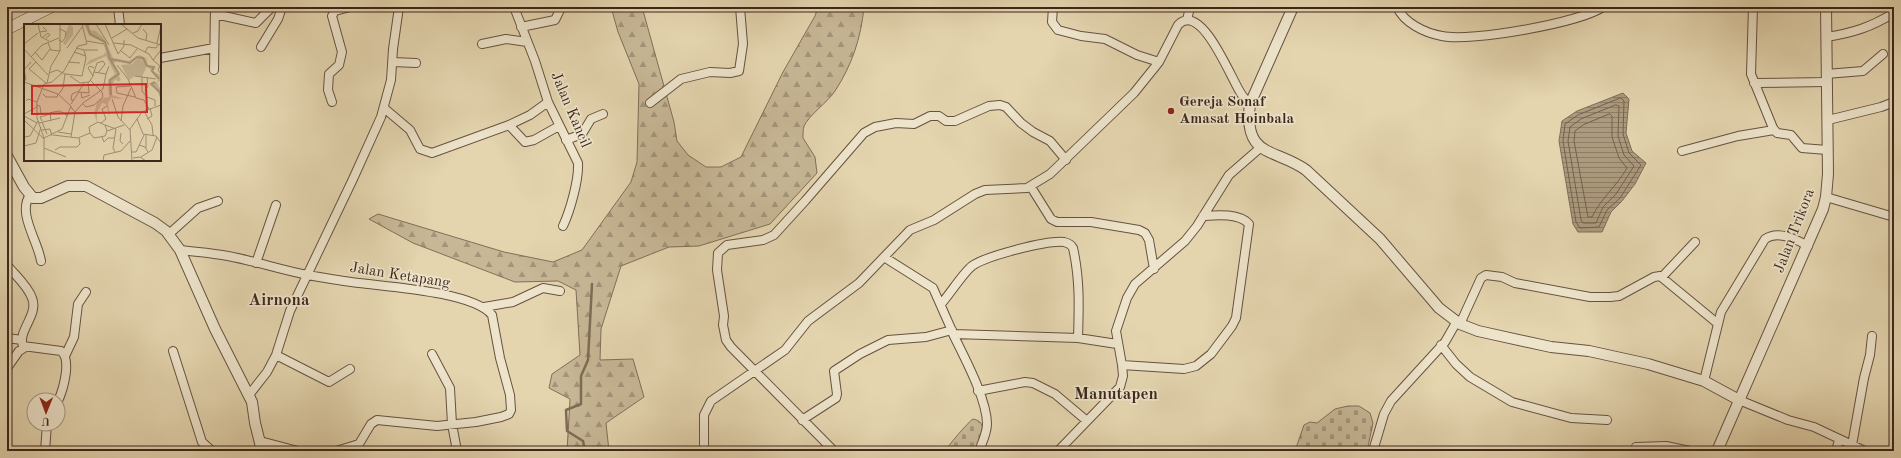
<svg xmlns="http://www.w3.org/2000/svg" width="1901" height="458" font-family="'Old Standard TT',serif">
	<defs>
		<pattern id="forest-firs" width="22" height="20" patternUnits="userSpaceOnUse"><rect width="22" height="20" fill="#c7b796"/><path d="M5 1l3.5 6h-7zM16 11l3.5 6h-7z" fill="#a3957a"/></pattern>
		<pattern id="cemetery-stones" width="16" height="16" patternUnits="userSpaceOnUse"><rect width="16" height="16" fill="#c7b796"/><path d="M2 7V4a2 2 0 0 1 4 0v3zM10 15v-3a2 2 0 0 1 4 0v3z" fill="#a3957a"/></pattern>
		<pattern id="water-rules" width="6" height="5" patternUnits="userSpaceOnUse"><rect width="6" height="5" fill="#ab9a7d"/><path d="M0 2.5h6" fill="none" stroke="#8c7d66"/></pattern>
	</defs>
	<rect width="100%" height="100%" fill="#e4d5af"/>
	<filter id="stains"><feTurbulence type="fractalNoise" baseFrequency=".005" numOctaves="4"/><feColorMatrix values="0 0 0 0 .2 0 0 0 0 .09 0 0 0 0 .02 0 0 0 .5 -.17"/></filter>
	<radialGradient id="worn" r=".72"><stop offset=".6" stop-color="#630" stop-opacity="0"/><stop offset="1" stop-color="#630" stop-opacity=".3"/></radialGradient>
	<path fill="url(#forest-firs)" stroke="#826e59" d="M611,7H642L674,122L677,141L688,155L706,167H721L741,157L783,72L815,16L818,7H864C861,38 852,65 835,91C828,102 809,115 804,126C803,129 803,134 803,138L815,157L817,173L770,224L699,246L669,247L621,266L601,329L600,360L633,359L644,397L606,423L609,451H567L570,399L549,388L552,374L580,355L576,290L558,281L515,282L413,243L369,219L378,214L504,252L553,262L582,250L631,182L637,162L639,84L618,32Z"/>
	<path fill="url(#cemetery-stones)" stroke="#826e59" d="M1348,406H1359L1370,413L1373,423L1367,451H1295L1304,425L1310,422L1317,423L1335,409Z
		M973,419C990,422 980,440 976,451H945C948,446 968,422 973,419Z"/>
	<path fill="url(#water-rules)" stroke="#7f6c56" d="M1623,93L1629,99L1626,133L1632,151L1646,163L1635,184L1622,201L1611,212L1602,232H1578L1573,224L1559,141L1562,121L1577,111Z"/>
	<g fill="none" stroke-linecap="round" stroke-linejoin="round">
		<path stroke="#74604c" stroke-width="1" d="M1621,98L1624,101L1623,134L1629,153L1641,165L1620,198L1607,210L1599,227L1580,228L1576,222L1563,141L1565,124L1578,115Z
			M1616,105L1619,106L1618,136L1624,155L1634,166L1616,194L1603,207L1596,223H1583L1581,220L1568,141L1570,127L1581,119Z
			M1610,114L1612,116V137L1619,158L1627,168C1617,186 1601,198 1592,217H1588L1574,141L1575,131L1583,125Z"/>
		<path stroke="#7f6c56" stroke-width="2.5" d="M585,451L583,441L567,431L566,410L581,404V376L588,360L592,284"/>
		<defs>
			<path id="minor" d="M118,7L120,25
				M514,7L535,61L548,102L578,163C579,180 570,211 563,226
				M1053,7L1052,22L1058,30L1081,36L1105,39L1137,55L1159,62
				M1397,7C1404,23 1425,33 1442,36C1471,42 1579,23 1603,7
				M1753,7L1751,74L1773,128L1777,133L1791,135L1802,148L1827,150
				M215,14L256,23L272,7
				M1187,20L1190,7
				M521,27L555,20L559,12
				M1826,37C1853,33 1871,27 1894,13
				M482,44L506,39L527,42
				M261,47L278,19L282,7
				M160,58L214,48
				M393,62L416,63
				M214,70L215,7
				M1826,74L1863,71L1883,54
				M1754,83L1826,82
				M332,102L328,90L329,74L339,65L342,52L332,16L335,11L350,7
				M650,103L681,79L710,72L730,73L739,71L743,44L740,7
				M384,108L410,130L420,149L432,153L509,125L530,115L548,102
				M1828,120L1881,107L1894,102
				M509,125L525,142L534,140L559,126
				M566,140L582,134L591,119L603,114
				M1682,151L1738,136L1774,130
				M1031,187L1051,219L1057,222H1091L1139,230L1145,233L1149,240L1154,269
				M30,195C17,213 38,241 41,261
				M1826,197L1894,217
				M169,234L198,208L218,201
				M180,250C196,252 212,253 228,256C255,261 281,270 308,275C325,278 342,281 359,283C390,287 473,292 492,315L500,358L510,395L511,410L509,414L501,417L476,422L437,426L377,420L371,424L359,444L336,451
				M884,257L933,288L953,333
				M256,263L276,205
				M7,265C15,275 28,286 32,298C39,315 17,331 23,346L61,351C72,360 63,390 58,401
				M1662,277L1695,242
				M941,304C950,294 963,273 972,266C986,256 1047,240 1064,242C1068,243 1071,244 1073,248C1080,279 1079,307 1078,338
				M484,307L513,302L543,288L560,291
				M1460,324L1481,278L1486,275L1502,277L1515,283L1590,297H1610L1619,296L1654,277L1660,276L1717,323
				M7,338L22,340
				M1441,345L1456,364L1470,377L1512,402L1571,418L1607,420
				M173,351L202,442L212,451
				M432,354L450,388L452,424L457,451
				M276,355L329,382L350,369
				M65,356L74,337L78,304L86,292
				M1122,365L1116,331L1127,298L1135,284L1185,241L1197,226L1229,175L1260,148
				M7,368L19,351L24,348
				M1704,381L1721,312L1765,239C1778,230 1796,239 1808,246
				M978,391L1025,382L1033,383L1055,394L1087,421
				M249,395L267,372L276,355L290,311L353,179L381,117L391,80L393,49L399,7
				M1739,400L1788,420L1814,427L1865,451
				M802,420L836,398L837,394L834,371L860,354L888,340L926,337L952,330
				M260,441L298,451
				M1852,445L1864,378L1870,355L1872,336
				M1636,447L1666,446L1690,451
				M45,451L47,424
				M704,451V415L711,401L785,350L808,321L859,283L910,230L934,220L975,194L985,190L1027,188L1050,174L1134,93L1159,62L1178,25C1202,0 1232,82 1242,95C1244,98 1247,101 1250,104
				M834,451L731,347L726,340L723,325L724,316L717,270L718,253L727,245L763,240L774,235L805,201L864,133L875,127L896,123L914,124L930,116H939L946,121H955L989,106L1000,105L1006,107L1021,123L1033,132L1050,141L1066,160
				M979,451C982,443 987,433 987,424C987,399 964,357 953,334L1078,338L1117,344
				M1058,451L1120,387L1123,376L1122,365L1184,369L1196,366L1211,354L1232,326L1236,318L1249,224C1239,213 1217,215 1203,216
				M1373,451L1384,414L1391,401L1445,342L1457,321
				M1836,451L1839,440"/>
			<path id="tertiary" d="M1293,7L1250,104C1243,158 1275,148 1306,170L1380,239L1439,308L1460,324L1478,331L1551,347L1589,351L1648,364L1704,381L1739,400
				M7,156L24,187L33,198H41L68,186H86L155,223L166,231L180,250L215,329L252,402L255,423L262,451
				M1717,451L1823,209L1826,197L1828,174L1826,7"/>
			<path id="secondary" d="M7,29L51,7"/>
		</defs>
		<use href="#minor" stroke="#665241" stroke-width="10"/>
		<use href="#tertiary" stroke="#665241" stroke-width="12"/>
		<use href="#secondary" stroke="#3c261c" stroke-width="12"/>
		<use href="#minor" stroke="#ede4cb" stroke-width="8"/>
		<use href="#tertiary" stroke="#ede4cb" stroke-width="10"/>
		<use href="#secondary" stroke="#ede4cb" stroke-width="11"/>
	</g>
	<circle fill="#8f2418" stroke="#ede4cb" stroke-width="1.5" cx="1171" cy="111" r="4"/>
	<g text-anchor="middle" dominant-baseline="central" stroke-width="3.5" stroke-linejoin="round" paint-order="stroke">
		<g font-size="15" font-weight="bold" fill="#3c261c" stroke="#ede4cb" text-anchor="start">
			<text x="1179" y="102">Gereja Sonaf<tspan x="1179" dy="17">Amasat Hoinbala</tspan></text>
		</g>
		<g font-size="15" fill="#3c261c" stroke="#ede4cb">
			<text transform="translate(570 110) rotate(67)">Jalan Kancil</text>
			<text transform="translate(1795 231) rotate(-69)">Jalan Trikora</text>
			<text transform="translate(400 276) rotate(9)">Jalan Ketapang</text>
		</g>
		<g font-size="17" font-weight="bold" fill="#3c261c" stroke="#ede4cb">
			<text x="279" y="300">Airnona</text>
			<text x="1116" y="394">Manutapen</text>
		</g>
	</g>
	<g transform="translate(24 24)">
		<rect width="137" height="137" fill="#e4d5af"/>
		<path d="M60,0H65V6L72,7L80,14L89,34L105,37L115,31L122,34L124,41L132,44L128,47L137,51V57L133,58L137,67V77L135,70L126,59L133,58L135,53L128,48L121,38L114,34L105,39L93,37L89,40L97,56L94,58L92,55L88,60V71L100,75L87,74L84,79L86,94L82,80L78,79L73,89V98L70,90L73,79L76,75L85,73L84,56L91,50L82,32L61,42L66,36L79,31L82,28L79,18L65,11Z" fill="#c7b796"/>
		<path d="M45,0L49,3V11L41,21L39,19L42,15L41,11ZM114,34L121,39L122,44L118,53L111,52L105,56L97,41L108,40Z" fill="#c7b796"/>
		<path fill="none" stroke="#ab9a7d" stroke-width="2" d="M63,0L66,10L81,18L86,35M131,58L127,60L136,68L137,73M87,71L86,56L95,50L86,35L106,39L113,33L119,34L123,42L130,43L128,47L135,55"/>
		<path fill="none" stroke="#a18f74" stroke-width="1" d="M14,0L17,13L25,17M72,0L85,21M81,0L94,30L100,22V16M97,0L114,14L137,21M119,5L123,10L122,16M15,8L23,7L19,3M109,9L114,7L118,0M19,13L24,9L26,11L22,14M88,14L103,5M35,16L38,18L41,14L42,8L36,5M63,17L80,20M24,19L27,26L36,27M90,19L107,21L125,30L129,36L137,26M133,19L137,2M0,20L14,9M43,24L58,3M0,25L24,51M60,26H74M97,27L106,34L113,25M11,28L18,36L26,25M50,28L62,32M121,28L124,23L132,24L135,20M7,33L18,21L35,14M129,36L136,42L134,46L137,50M7,38L0,46L2,55L0,58L34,70L47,82L38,105L20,114M12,38L5,45L22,59M44,38L56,39M93,41L104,55L112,74L120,76L125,85M70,48L73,39L79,37L81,40L74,49M25,49L33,46L41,50L39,64L35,70M41,50L58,52L62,34L60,26L52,24M46,52L56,59L65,58L69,52L64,44L66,42L70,44M69,52L70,48L82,50L85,42M111,52L118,53V67L123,73L131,76V82M118,53L132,55M23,59L27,42L36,27V0M106,62L92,63L93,69L111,73M121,67L124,62L123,53M55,68L65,69L64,58M57,69L58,74L66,71M19,70L22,73H33L34,70M88,75L94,93L106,106M50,76H47L48,70L55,67L60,59M2,77L4,75L13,78M58,79L62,83L70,81L79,73L78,68L66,56M47,80L55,68M12,81L16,82L17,90M47,83L51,88L59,79L79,65L82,50M120,87L128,101L129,111M0,90L13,83M0,92L13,99M113,95L119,110L132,112L137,119M123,95L128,92L126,84M0,96L20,115M18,97L16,93L26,90M27,97L26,89L29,88L36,87L44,92M97,97L99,82L107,64M18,98L23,110M15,99L36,94M77,99L82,95L78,85L83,82M81,101L92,105L89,124L91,128M18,106L26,105L28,112M83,107L100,101M34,108L47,110M66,109L70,114L81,112L83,107M97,109L96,117L99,120M29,111L54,114L66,109L65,103L74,98L81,101L83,107M0,113L6,112L14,97M47,113L51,88M78,113L80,118L84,114H91M115,121L121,123L124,128M0,122L12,119L17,103M20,124L42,133M122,124V111M31,126L36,123H53L56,120L55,114M108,128H112L120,111M117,133L128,126L133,113M109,134L116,133L122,137M20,137V114L13,94V78L20,60L28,58L40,47L54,22L63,20L58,0M79,137L80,131L97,127L106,117M108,137L106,105L118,88L137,81"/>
		<path fill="#d62828" fill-opacity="0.15" stroke="#d62828" stroke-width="2" d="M122,60L123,88L8,90V62Z"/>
		<rect width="137" height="137" fill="none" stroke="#3c261c" stroke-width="2"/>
	</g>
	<rect width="1901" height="458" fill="none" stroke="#e4d5af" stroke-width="24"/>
	<rect x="8" y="8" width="1885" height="442" fill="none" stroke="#3c261c" stroke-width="2"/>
	<rect x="12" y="12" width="1877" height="434" fill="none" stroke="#3c261c"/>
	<g transform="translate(46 412) rotate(181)"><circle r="19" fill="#ede4cb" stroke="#a69885"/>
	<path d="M0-3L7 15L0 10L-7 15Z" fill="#8f2418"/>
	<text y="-6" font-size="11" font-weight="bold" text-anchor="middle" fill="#3c261c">U</text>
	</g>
	<rect width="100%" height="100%" filter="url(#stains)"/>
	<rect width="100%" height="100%" fill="url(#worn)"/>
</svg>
